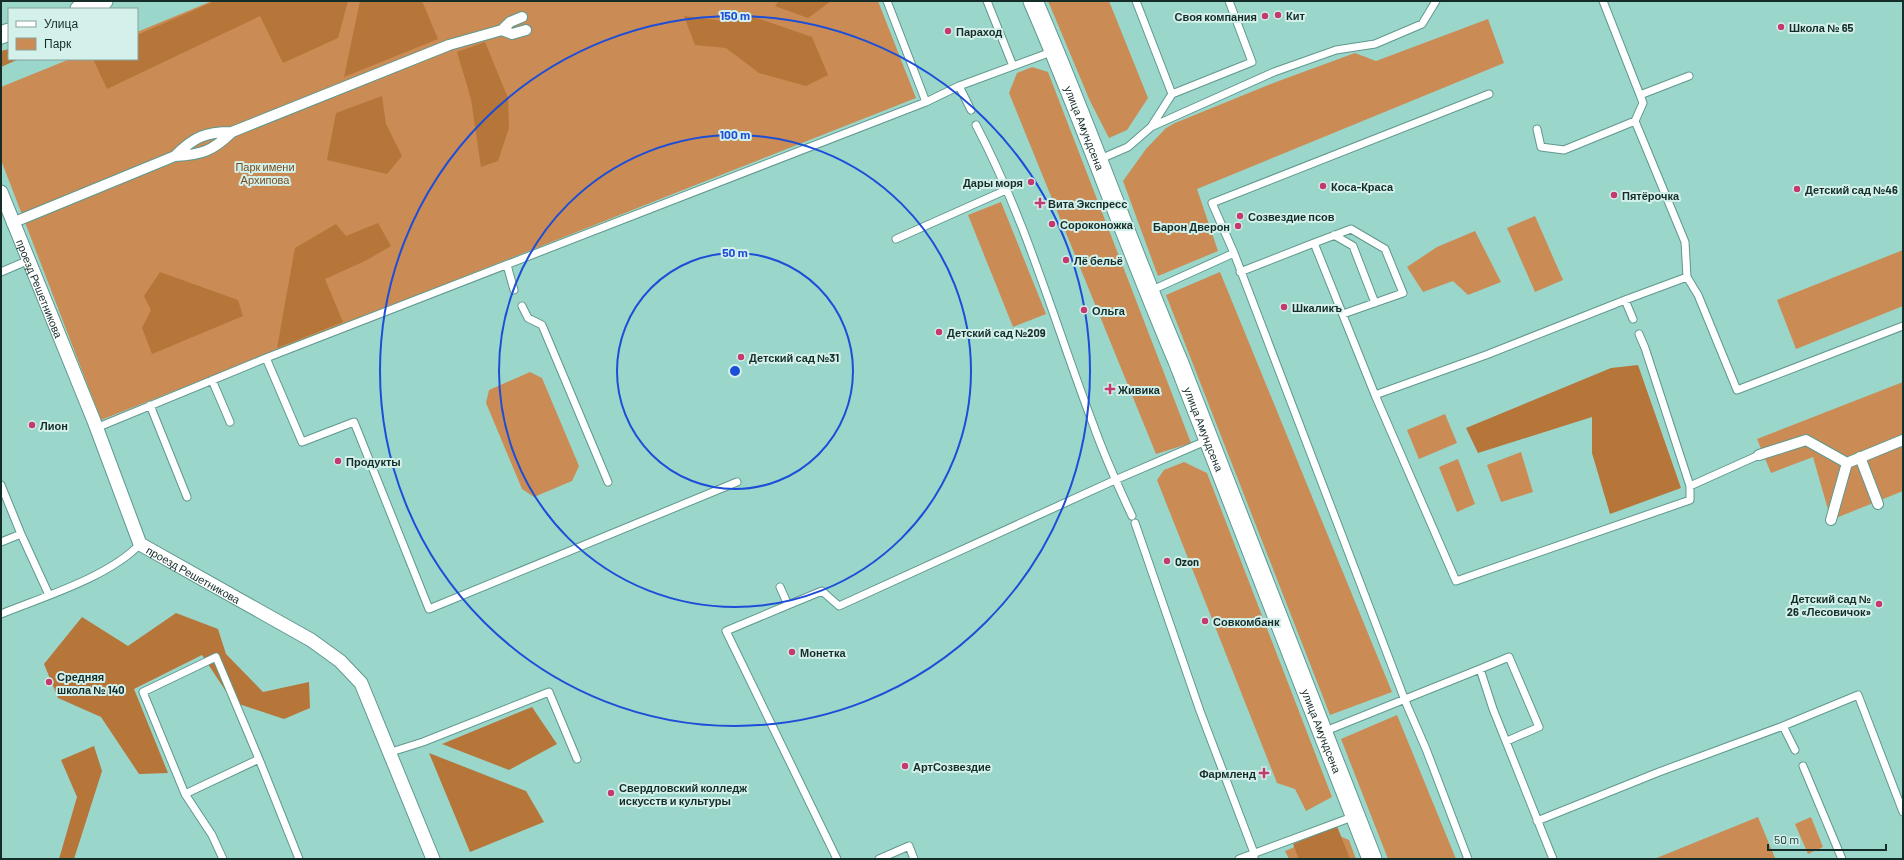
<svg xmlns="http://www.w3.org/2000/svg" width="1904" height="860" font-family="Barlow,sans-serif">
	<rect width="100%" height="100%" fill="#9bd6cb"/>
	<path fill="#ca8c54" d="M212,1H878L916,98L101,420L1,160V87L70,59H137V32Z
		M1048,1H1109L1148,98L1127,130L1109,138L1090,101Z
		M1488,19L1504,63L1197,189L1218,251L1158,276L1123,181L1146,149L1166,128L1175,123L1276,82L1355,53L1376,61Z
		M1032,67L1048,72L1191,443L1156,454L1009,93L1017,73Z
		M1001,202L1046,314L1013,327L968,215Z
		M1535,216L1563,280L1535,292L1507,228Z
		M1475,231L1501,282L1468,295L1453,281L1423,292L1407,267L1437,247Z
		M1903,250V306L1796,349L1777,300Z
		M1220,272L1392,692L1330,715L1166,295Z
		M530,372L542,378L579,466L572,481L534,497L522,489L486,403L489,390Z
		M1903,382V491L1831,520L1813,457L1771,473L1757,439Z
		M1445,414L1457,443L1419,459L1407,430Z
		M1521,452L1533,492L1501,502L1487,465Z
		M1458,459L1475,504L1457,512L1439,467Z
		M1184,462L1207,473L1332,797L1306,811L1295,789L1277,783L1157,480L1164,470Z
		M1397,715L1456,859H1388L1341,739Z
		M1758,817L1775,858L1654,859Z
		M1811,817L1823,847L1808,854L1795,824Z
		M1330,832L1349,840L1356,859H1289L1285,851Z"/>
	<path fill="#b67539" d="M215,1H348L338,38L283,63L260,16L107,89L93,59H137V35Z
		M360,1H422L438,39L344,77Z
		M779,1H831L808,18L775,6Z
		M742,13L812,37L828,75L806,86L759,73L726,48L695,45L684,16L732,22Z
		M485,42L508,98L509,128L498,161L481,167L471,99L457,52Z
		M9,49V59H19L1,67V51Z
		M382,96L386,124L402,156L387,174L327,160L336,113Z
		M378,223L391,246L365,261L325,279L343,322L277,348L295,248L336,224L346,236Z
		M160,272L238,300L243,316L152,354L142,328L151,310L144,296Z
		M1638,365L1681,488L1610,514L1592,453V417L1478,453L1466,428L1611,368Z
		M176,613L218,629L226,654L263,692L309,682L310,708L284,719L233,702L202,655L134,689L168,773L139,774L101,717L58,698L44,664L82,617L128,646Z
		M532,707L557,744L509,770L442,744Z
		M94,746L102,771L74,859H59L77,797L61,760Z
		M429,753L526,791L544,822L470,852Z
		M1337,826L1350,859H1299L1293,844Z"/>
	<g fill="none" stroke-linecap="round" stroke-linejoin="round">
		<defs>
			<path id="service" d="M887,1L926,102
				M987,1L1013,66
				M1136,1L1172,94
				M1603,1L1640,95L1689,76
				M959,86L971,110
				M1635,121L1685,242L1687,277
				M976,125C1026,220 1055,324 1093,424C1104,455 1118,486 1132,516
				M1151,127L1274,72L1336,50L1375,44L1422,24L1436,1
				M1537,129L1541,147L1564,150L1635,121L1643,103L1640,95
				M1098,160L1128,147L1151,127L1172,94L1252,62L1229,1
				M1334,235L1353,246L1375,303
				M896,239L1006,190
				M1314,243L1351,229L1385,249L1403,293L1343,314
				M1234,253L1212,203L1489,94
				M507,265L514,290
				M1,272L29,260
				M1240,272L1314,243L1375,395L1456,581L1690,500V486L1645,348L1639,334
				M1150,291L1234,253L1406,703L1426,749L1468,859
				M1625,300L1633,319
				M522,306L528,318L542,325L608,482
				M266,358L302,442L354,422L429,609L737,482
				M212,380L230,422
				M1375,395L1486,355L1625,300L1687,277L1698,295L1737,390L1903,326
				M150,405L187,497
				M96,428L266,358L926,102L959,86L1054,51
				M1,485L21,534L1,542
				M1690,486L1759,455
				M1135,523L1200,711L1254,853V859
				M21,534L49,595
				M780,587L788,605L726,631L837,859
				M788,605L822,591L839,606L1115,480L1208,440
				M1,614C43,597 109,577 140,544
				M1480,669L1509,657L1539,727L1507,741
				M1783,726L1795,750
				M1323,732L1480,669L1493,709L1553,859
				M388,753L423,742L549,692L577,759
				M1803,766L1842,859
				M185,794L259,759L299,859
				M1537,821L1659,772L1783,726L1858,695L1903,812
				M223,859L212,835L185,794L143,692L216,657L259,759
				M879,859L909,846L914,859
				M1239,859L1355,816"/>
			<path id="pedestrian" d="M522,17L510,22L502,30L512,34L526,30
				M232,132L449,45L502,30
				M12,223L175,156C202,155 212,151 232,132C205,132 194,137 175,156
				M1759,455L1806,440L1847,463L1903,440
				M1860,457L1878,504
				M1831,520L1847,463"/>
			<g id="minor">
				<path id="s1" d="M1,192L94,421L140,544L311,640L340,661L361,683L433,859"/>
			</g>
			<path id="tertiary" d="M79,9L104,1
				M1,35L9,32"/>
			<g id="secondary">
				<path id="s2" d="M1033,1C1085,120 1127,242 1178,361L1372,859"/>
			</g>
		</defs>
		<use href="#service" stroke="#5f988e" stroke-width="9"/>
		<use href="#pedestrian" stroke="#5f988e" stroke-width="12"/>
		<use href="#minor" stroke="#5f988e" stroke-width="15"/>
		<use href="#tertiary" stroke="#5f988e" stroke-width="19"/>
		<use href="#secondary" stroke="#5f988e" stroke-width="21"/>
		<use href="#service" stroke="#fff" stroke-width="7"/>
		<use href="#pedestrian" stroke="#fff" stroke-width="10"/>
		<use href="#minor" stroke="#fff" stroke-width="13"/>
		<use href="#tertiary" stroke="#fff" stroke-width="17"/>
		<use href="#secondary" stroke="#fff" stroke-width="19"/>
	</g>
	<g fill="none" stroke="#1d4ed8" stroke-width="2">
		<circle cx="735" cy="371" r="118"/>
		<circle cx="735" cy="371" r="236"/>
		<circle cx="735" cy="371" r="355"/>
	</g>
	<g fill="#c4396f" stroke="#d3f0ea" stroke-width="1.5">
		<circle cx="1278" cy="15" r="4"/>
		<circle cx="1265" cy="16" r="4"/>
		<circle cx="1781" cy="27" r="4"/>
		<circle cx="948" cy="31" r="4"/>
		<circle cx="1031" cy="182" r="4"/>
		<circle cx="1323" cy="186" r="4"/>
		<circle cx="1797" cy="189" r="4"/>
		<circle cx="1614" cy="195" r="4"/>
		<path d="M1038 197h4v4h4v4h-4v4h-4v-4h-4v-4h4z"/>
		<circle cx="1240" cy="216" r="4"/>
		<circle cx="1052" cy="224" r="4"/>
		<circle cx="1238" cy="226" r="4"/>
		<circle cx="1066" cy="260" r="4"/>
		<circle cx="1284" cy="307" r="4"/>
		<circle cx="1084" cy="310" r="4"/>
		<circle cx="939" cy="332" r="4"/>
		<circle cx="741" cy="357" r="4"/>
		<path d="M1108 383h4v4h4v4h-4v4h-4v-4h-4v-4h4z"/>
		<circle cx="32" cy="425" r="4"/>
		<circle cx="338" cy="461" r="4"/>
		<circle cx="1167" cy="561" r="4"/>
		<circle cx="1879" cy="604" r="4"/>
		<circle cx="1205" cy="621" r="4"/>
		<circle cx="792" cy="652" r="4"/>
		<circle cx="49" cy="682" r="4"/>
		<circle cx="905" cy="766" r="4"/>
		<path d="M1262 767h4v4h4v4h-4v4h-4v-4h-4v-4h4z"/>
		<circle cx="611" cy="793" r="4"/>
	</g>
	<g text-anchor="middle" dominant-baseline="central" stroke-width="4" stroke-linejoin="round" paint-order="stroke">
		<g font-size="11" font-weight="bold" fill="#152d29" stroke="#d3f0ea" text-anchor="start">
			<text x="1286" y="15">Кит</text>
			<text x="1257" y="16" text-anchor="end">Своя компания</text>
			<text x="1789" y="27">Школа № 65</text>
			<text x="956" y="31">Параход</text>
			<text x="1023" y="182" text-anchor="end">Дары моря</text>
			<text x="1331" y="186">Коса-Краса</text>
			<text x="1805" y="189">Детский сад №46</text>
			<text x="1622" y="195">Пятёрочка</text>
			<text x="1048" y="203">Вита Экспресс</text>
			<text x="1248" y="216">Созвездие псов</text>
			<text x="1060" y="224">Сороконожка</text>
			<text x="1230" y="226" text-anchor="end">Барон Дверон</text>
			<text x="1074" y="260">Лё бельё</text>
			<text x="1292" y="307">Шкаликъ</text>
			<text x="1092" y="310">Ольга</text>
			<text x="947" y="332">Детский сад №209</text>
			<text x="749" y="357">Детский сад №31</text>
			<text x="1118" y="389">Живика</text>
			<text x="40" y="425">Лион</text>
			<text x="346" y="461">Продукты</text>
			<text x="1175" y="561">Ozon</text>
			<text x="1871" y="598" text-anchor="end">Детский сад №<tspan x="1871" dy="13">26 «Лесовичок»</tspan></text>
			<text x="1213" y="621">Совкомбанк</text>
			<text x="800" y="652">Монетка</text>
			<text x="57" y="676">Средняя<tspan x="57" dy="13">школа № 140</tspan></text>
			<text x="913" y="766">АртСозвездие</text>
			<text x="1256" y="773" text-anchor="end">Фармленд</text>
			<text x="619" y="787">Свердловский колледж<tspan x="619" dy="13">искусств и культуры</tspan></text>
		</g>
		<g font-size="11" fill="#152d29" stroke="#d3f0ea">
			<text stroke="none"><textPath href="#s2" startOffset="137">улица Амундсена</textPath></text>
			<text stroke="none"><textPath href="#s1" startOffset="104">проезд Решетникова</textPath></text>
			<text stroke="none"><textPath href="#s2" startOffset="461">улица Амундсена</textPath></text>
			<text stroke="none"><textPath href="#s1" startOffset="440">проезд Решетникова</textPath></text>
			<text stroke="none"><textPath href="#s2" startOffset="785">улица Амундсена</textPath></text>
		</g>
		<g font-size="11" fill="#784b1f" stroke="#d3f0ea">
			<text x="265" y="166">Парк имени<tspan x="265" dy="13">Архипова</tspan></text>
		</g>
	</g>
	<circle cx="735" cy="371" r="6" fill="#1d4ed8" stroke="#d3f0ea" stroke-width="2"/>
	<g font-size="12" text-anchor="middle" font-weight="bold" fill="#1d4ed8" stroke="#d3f0ea" stroke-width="4" stroke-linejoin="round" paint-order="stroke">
		<text x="735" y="20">150 m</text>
		<text x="735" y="139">100 m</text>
		<text x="735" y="257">50 m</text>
	</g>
	<rect width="1904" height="860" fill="none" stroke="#152d29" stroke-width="4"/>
	<rect x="8" y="8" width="130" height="52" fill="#d3f0ea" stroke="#87a29d"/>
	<rect x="16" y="21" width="20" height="6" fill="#ffffff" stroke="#87a29d"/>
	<text x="44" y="28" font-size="12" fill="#152d29">Улица</text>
	<rect x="16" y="38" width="20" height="12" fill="#ca8c54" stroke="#87a29d"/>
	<text x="44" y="48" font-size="12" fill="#152d29">Парк</text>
	<path d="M1768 844v6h118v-6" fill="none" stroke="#152d29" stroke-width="2"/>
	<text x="1774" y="844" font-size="12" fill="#152d29" stroke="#d3f0ea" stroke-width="3" paint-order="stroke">50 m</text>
</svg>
